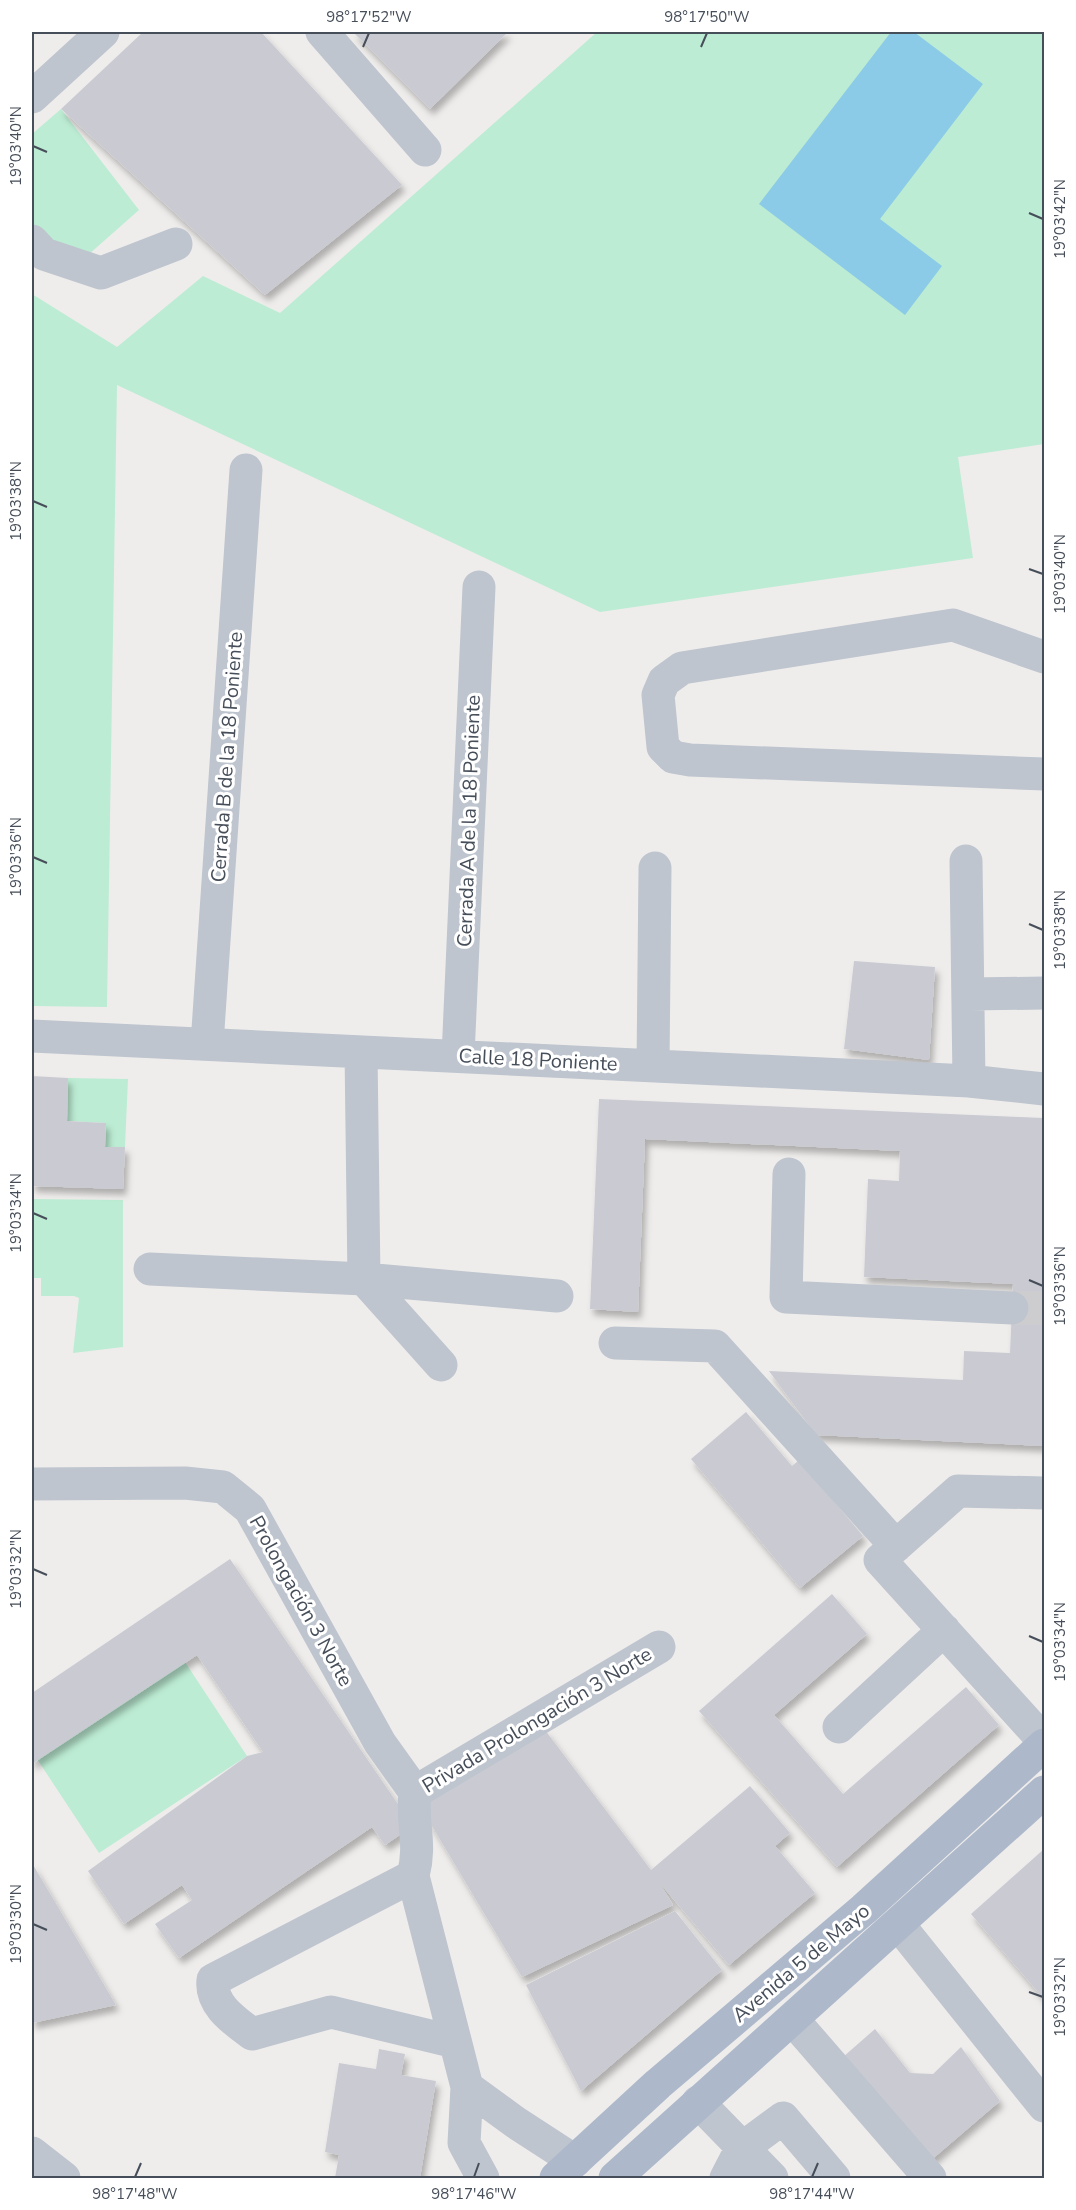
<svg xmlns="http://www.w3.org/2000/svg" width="1076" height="2210" font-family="'Nunito Sans',sans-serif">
	<defs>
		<filter id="shadow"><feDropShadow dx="3.5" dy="6" stdDeviation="3" flood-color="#0004"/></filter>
	</defs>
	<rect width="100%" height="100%" fill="#efedec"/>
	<path fill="#bcecd3" d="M597,32H1044V444L958,457L973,558L600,612L117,385L107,1007L32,1006V294L117,347L203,276L280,313Z
		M61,109L139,210L88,255L48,240L32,223V134Z
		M68,1078L128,1079L125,1147H105L106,1123L67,1121Z
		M32,1199L123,1200V1347L73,1353L79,1298L74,1296H41V1278H32Z
		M185,1662L247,1756L99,1853L37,1759Z"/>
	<path fill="#8bcbe7" d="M891,32H914L983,84L880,219L942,266L905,315L759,204Z"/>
	<path fill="#cacbd2" filter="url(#shadow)" d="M143,32H261L402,185L265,295L61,109Z
		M353,32H508L430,109Z
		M854,961L935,967L929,1060L844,1049Z
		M32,1076L68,1078L67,1121L106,1123L105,1147H125L123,1189L32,1186Z
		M599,1099L1044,1118V1446L816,1435L769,1371L963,1380L964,1351L1010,1353L1013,1284L864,1277L868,1179L899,1181L900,1151L645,1139L638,1312L590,1309Z
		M746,1412L792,1466L799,1460L863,1536L800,1588L691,1459Z
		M230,1559L413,1826L385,1845L372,1827L179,1958L155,1924L192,1900L182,1885L124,1924L88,1871L247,1756L263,1752L197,1655L32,1764V1693Z
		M832,1594L867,1634L774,1715L843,1794L966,1687L999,1725L837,1867L699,1711Z
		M545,1730L651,1870L750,1786L790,1833L775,1846L815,1893L729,1965L659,1882L673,1905L522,1977L417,1801Z
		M1044,1849V1999L971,1914Z
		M32,1863L116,2005L32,2023Z
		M675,1911L722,1970L581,2091L526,1985Z
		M875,2029L910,2073L933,2074L961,2047L1000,2101L930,2161L843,2057Z
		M379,2049L405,2054L401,2075L436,2081L420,2178H335L339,2155L325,2152L339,2063L376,2069Z"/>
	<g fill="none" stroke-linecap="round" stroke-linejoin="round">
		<path stroke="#cdcdcf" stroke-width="33" stroke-dasharray="33 16" stroke-linecap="butt" d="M1012,1308H1044"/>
		<path stroke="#bec5ce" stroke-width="33" d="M322,32L425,150
			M32,97L103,32
			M32,241L44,254L101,273L176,244
			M1044,657L953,625L682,668L664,681L658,695L663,747L673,757L690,760L1044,774
			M966,861L969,1081
			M970,994L1044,993
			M32,1036L969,1081L1044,1089
			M207,1044L246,470
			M361,1052L364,1279L441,1365
			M458,1056L479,587
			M653,1066L655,868
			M789,1174L786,1297L1012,1308
			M150,1269L364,1279L557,1296
			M615,1343L715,1346L896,1546
			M32,1484L185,1483L223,1487L250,1509L380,1743L415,1792
			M1044,1493L958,1491L880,1560L1044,1741
			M839,1727L944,1630
			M415,1792L659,1647
			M413,1876C422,1842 411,1824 415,1792
			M898,1924L1044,2106
			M793,2020L930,2178
			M455,2042L331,2012L252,2034C235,2021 210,2005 213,1980L413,1876L467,2087L464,2143L483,2178
			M467,2087L515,2122L575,2161
			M698,2102L772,2178
			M32,2153L64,2178
			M726,2178L741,2149L783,2118L834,2178"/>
		<path stroke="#adb9ca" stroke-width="33" d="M556,2178L658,2084L864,1909L1044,1745
			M615,2178L1044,1792"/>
	</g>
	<path fill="none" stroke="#464e59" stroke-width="2" d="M363,47L369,33M701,47L707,33M33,146L47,152M1029,213L1043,219M33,501L47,507M1029,569L1043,574M33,857L47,863M1029,924L1043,930M33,1213L47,1219M1029,1280L1043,1286M33,1569L47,1575M1029,1636L1043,1642M33,1924L47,1930M1029,1992L1043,1997M135,2177L141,2163M474,2177L479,2163M812,2177L818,2163"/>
	<g text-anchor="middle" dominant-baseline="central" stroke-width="6" stroke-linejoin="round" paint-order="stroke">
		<g font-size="20" fill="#464e59" stroke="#fff">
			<text transform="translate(227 757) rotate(-86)">Cerrada B de la 18 Poniente</text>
			<text transform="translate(469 821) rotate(-88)">Cerrada A de la 18 Poniente</text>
			<text transform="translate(538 1060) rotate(3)">Calle 18 Poniente</text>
			<text transform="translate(301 1601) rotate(61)">Prolongación 3 Norte</text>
			<text transform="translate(537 1720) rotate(-31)">Privada Prolongación 3 Norte</text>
			<text transform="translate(801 1963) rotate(-40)">Avenida 5 de Mayo</text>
		</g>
	</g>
	<rect width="1076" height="2210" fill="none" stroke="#ffffff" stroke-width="66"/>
	<rect x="33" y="33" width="1010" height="2144" fill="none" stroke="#464e59" stroke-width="2"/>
	<g font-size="15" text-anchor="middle" fill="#464e59">
		<text x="369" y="22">98°17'52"W</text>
		<text x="707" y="22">98°17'50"W</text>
		<text transform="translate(16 146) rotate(-90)" y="5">19°03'40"N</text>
		<text transform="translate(1060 219) rotate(-90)" y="5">19°03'42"N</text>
		<text transform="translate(16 501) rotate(-90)" y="5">19°03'38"N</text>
		<text transform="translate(1060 574) rotate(-90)" y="5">19°03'40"N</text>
		<text transform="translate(16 857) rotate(-90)" y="5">19°03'36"N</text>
		<text transform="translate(1060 930) rotate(-90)" y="5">19°03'38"N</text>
		<text transform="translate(16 1213) rotate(-90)" y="5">19°03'34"N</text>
		<text transform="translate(1060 1286) rotate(-90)" y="5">19°03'36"N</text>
		<text transform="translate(16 1569) rotate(-90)" y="5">19°03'32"N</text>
		<text transform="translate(1060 1642) rotate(-90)" y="5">19°03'34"N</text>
		<text transform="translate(16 1924) rotate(-90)" y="5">19°03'30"N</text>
		<text transform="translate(1060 1997) rotate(-90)" y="5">19°03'32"N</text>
		<text x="135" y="2199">98°17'48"W</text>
		<text x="474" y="2199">98°17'46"W</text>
		<text x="812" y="2199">98°17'44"W</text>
	</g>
</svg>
